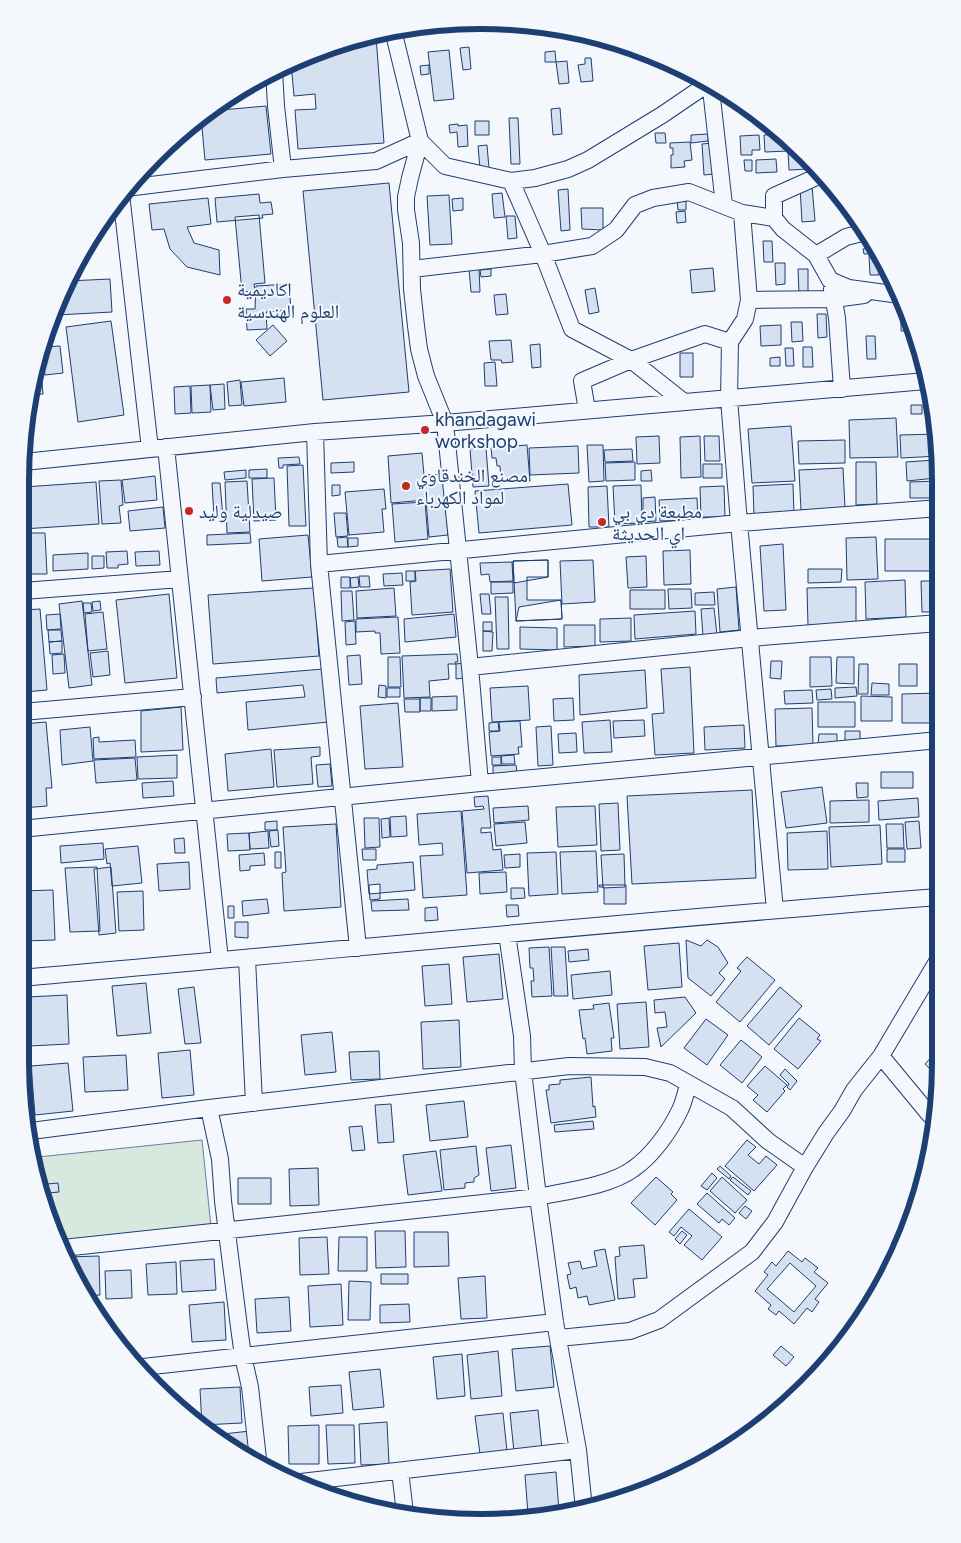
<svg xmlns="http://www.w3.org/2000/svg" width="961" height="1543" font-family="Figtree,'Noto Naskh Arabic',sans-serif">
	<rect width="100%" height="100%" fill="#f4f7fb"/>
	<path fill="#d7e8df" stroke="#687fa3" d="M202,1140L211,1227L60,1243L44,1210L38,1157Z"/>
	<path fill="#d5e0f0" stroke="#1d3f73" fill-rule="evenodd" d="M376,36L384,143L298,149L295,110L316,109L315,94L294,96L291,63L333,44L363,37Z
		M469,47L471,69L463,70L460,48Z
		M449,50L454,99L434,101L428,52Z
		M555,51L556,62H545V52Z
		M585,58H591L593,81L581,82L578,65L585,64Z
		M567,61L569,83L559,84L556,62Z
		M429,65V74L421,75L420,66Z
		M266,106L271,154L205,160L201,117L210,111Z
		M560,108L562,134L553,135L551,109Z
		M509,118H518L520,164H511Z
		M475,121H489V135H475Z
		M458,124V126L467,125L468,146L458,147L457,132L450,133L449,125Z
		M655,133H665L666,143H656Z
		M708,134V141L691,143V135Z
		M781,134L808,159L809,169L789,170L788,151L765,152L764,135Z
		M759,135L760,150H752V155H741L740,136Z
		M690,142L692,160L684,161L685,167L671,168V155H673V148H670V143Z
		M712,143L714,174L704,175L702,144Z
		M487,145L489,168L480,169L478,146Z
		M776,159L777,172L756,173V160Z
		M744,160H752V171H745Z
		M389,183L409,392L323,400L303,191Z
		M812,186L815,221L802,222L800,187Z
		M568,189L570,230L561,231L558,190Z
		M502,193L505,217L494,218L492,194Z
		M259,194L260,203L271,202L273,214L262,215L263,218L217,222L215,198Z
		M449,195L452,244L430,245L427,196Z
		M208,198L211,224L187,227L194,243L219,250L220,275L187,267L170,249L164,229L152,230L149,204Z
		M463,198V210L453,211L452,199Z
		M677,200H686V210H678Z
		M581,208H603V230L582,229Z
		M685,211L686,222L677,223L676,212Z
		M259,215L265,283L254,284L255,291L242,292L235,217Z
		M506,216H515L517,238L508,239Z
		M763,241H772L773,262H764Z
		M873,241L876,246L877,253L864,254L863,249L868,248L867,242Z
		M878,254L879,275H870L869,255Z
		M880,255L889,271V276H881Z
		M775,263H785V284L776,285Z
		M479,268L480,292H471L469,269Z
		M713,268L715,291L692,293L690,270Z
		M491,269V276L481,277L480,270Z
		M798,269H808V292L799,293Z
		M110,279L112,312L57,315L56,302L68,281Z
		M289,284L291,310L266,312L267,329L247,330L246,309H255L256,286Z
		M595,288L599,312L589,314L585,290Z
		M506,294L508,314L496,315L494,295Z
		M901,305H904L911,319V331H901Z
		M817,314H826L827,337L818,338Z
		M111,321L124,415L78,422L66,327Z
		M791,322H802L803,341L792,342Z
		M273,325L287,341L270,356L256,340Z
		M781,325V345L761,346L760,326Z
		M866,336H875L876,359H867Z
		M511,340L513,362L502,363L501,360H491L489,341Z
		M540,344L541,367L532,368L530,345Z
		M60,346L63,373L45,375L42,352L44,347Z
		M803,347H812L813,367H803Z
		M785,348H793L794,366H786Z
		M680,353H693V377H680Z
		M780,357V366H770V358Z
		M40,361L43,394L31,395Z
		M495,362L497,386H485L484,363Z
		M284,378L286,402L244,406L241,382Z
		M240,380L242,405L229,406L227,382Z
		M224,384L225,409L213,410L210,385Z
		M210,385L211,412L192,413L191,386Z
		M190,386L191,413L175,414L174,387Z
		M911,405H922V414H911Z
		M927,412H932L936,431H927Z
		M896,418L898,457L850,458L849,420Z
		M791,426L795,481L752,483L748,429Z
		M937,434L940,456L901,458L900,435Z
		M659,436L660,463L637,464L636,437Z
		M700,436L701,477L681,478L680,437Z
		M704,436H719L720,461H705Z
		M845,440V463L799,464L798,441Z
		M527,445L530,481L501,483L500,466H497L496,458H492L491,448Z
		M587,445H603L604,481L589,482Z
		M578,446L579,473L530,475L529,448Z
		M486,448L489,486L473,487L470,449Z
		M632,449L633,461L605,462L604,450Z
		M422,453L424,475L443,474L448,535L429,537L426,500L391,503L388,456Z
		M299,457L300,464L283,465V468H279L278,458Z
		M934,460L936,478L907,481L906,462Z
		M354,462V472L331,473V463Z
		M635,462V480L606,481L605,463Z
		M856,462H876L877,504L856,505Z
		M703,464H722V478H703Z
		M303,465L306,526H289L287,466Z
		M843,468L845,508L801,510L799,470Z
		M267,469V478H249V470Z
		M246,470V478L225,480L224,472Z
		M651,470L652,481H641V471Z
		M155,476L157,500L125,503L122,480Z
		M274,478L276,520L254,521L252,479Z
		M121,480L123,505L119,506L121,523L102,524L99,481Z
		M247,481L250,532L227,533L225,482Z
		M940,481V498H910V482Z
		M96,482L99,524L23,529L24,487Z
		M212,483H220L223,517H214Z
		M568,484L572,525L479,533L475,491Z
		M793,484L794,514L754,515L753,486Z
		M332,485H340V495L332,496Z
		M641,485L642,523L615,524L613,486Z
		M607,486L609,527H589L588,487Z
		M724,486L725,517H701L700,487Z
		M384,489L386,509H382L384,532L349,535L345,492Z
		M655,497L656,521L643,522V498Z
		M697,498L698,520L660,521L659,500Z
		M425,502L428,539L395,542L392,504Z
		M163,507L165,528L130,531L128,511Z
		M334,513H346L348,536L336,537Z
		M27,533H45L47,574H28Z
		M250,533L251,543L207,545V535Z
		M308,535L312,577L262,581L259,539Z
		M23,537H26L27,575H23Z
		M347,537L348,547H338L337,538Z
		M876,537L878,579L847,580L846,538Z
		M348,538H358V546L348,547Z
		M885,539H940L939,571H885Z
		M783,544L786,610L764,611L760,546Z
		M690,550L691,584L664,585L663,551Z
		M127,551L128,564L118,565V568H107L106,552Z
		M159,551L160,565L136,566L135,552Z
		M88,553V569L53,571V555Z
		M92,556H104V568L92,569Z
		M646,556L647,587L628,588L626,557Z
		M548,560V577H527V600H561L562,619L516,621L513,561Z
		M548,560V577L514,583L513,561Z
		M593,560L595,602L562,604L560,561Z
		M512,562L513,581L490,582L489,574L481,575L480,563Z
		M450,569L453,612L412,615L410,582L416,581L415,571Z
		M808,569H842L841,582L808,583Z
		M406,571H415V581H406Z
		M402,573L403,585L384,586L383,574Z
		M359,576H369L370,587H360Z
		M341,577H350V588H341Z
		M358,577L359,587L351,588L350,578Z
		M905,580L906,617L866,619L865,582Z
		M921,581H939V612H922Z
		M491,582H513V593L491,594Z
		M736,587L739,630L720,632L717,589Z
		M856,587V625L808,626L807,588Z
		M314,588L319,656L213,664L208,595Z
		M394,588L396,616L357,618L356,591Z
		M668,589H691L692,608L669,609Z
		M630,590H665V609H630Z
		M341,591H352L354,620L342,621Z
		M714,592L715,605H695V593Z
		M169,594L177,678L125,683L116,600Z
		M480,594H489L491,614H482Z
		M495,597H508L509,649H497Z
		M561,600L562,619L516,621L519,607Z
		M82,601L92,685L69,688L59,604Z
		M100,601L101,610L93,611L92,602Z
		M83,603H91L92,612L84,613Z
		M714,608L717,635L703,636L701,609Z
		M40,609L47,690L24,692L23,610Z
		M695,611L696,634L635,639L634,615Z
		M103,612L107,649L88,651L85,614Z
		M60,614L61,629L47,630L46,615Z
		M454,614L456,637L405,642L404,619Z
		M398,617L400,653L381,654L380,633H375V631L356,632V619Z
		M631,618V641L600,642V619Z
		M355,621L356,644L346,645L345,622Z
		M483,622H492V631H483Z
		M564,625H595V646L564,647Z
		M520,627L557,628V650L520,649Z
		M48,630H61L62,641L49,642Z
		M483,631L493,632L492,651H483Z
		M62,641V653L50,654L49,642Z
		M108,651L110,675L93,677L90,653Z
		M64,654L65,673L53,674L52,655Z
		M457,654L458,662H455L456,664H448L449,679L429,681L430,697L404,698L402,656Z
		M360,655L362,684L349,685L347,656Z
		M388,657H400L401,687H388Z
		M810,657H831L832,686L810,687Z
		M837,657H854V684L836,683Z
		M771,661H782L781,679L770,678Z
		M464,663V678L456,679V664Z
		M859,664H868V694H858Z
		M899,664H917V686H899Z
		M690,667L694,753L655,755L652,714L664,713L661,669Z
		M323,669L328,722L248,730L246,702L305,697L303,685L217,693L216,678Z
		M645,670L647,708L580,715L579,675Z
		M872,683L889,684V695H871Z
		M379,685L386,686V698L378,697Z
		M528,686L530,720L492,722L490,688Z
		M856,687L857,696L835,698V688Z
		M387,688H400V697H387Z
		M831,689L832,699L817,700L816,690Z
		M812,690L813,703L785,704L784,691Z
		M939,693V723H902V694Z
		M457,696V710L432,711V697Z
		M861,696L892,697V721H861Z
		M420,698H431V711H420Z
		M573,698L574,720L554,721L553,699Z
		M404,699H420V712H405Z
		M818,702H855V727H818Z
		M398,703L403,767L365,769L360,706Z
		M181,707L183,750L141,752V711Z
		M812,708L813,745L776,746L775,709Z
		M610,720L612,752L584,753L582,722Z
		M644,720L645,736L614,738L613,721Z
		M520,721L522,747H518L519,754L491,756L489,732L500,731L499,722Z
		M46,722L52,788H46L47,806L22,808V724Z
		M498,722L499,731H489V723Z
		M744,725L745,748L705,750L704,727Z
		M551,726L553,765L538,766L536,727Z
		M90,727L93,761L62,765L60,730Z
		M845,731H860V741H845Z
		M576,733L577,752L559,753L558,734Z
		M819,734H837V744H818Z
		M99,737V742L135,740L136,757L94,759L93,738Z
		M320,747V756L311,757L313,784L277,787L274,750Z
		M271,749L274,787L228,791L225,754Z
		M177,755V778L138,779L137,757Z
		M514,755L515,764H502L501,756Z
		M492,757H501V765H492Z
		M135,758L137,780L96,783L94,760Z
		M330,764L332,786L318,787L316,765Z
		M516,765L517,773L493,774V766Z
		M881,772H913V788H881Z
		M173,781L174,796L143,798L142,783Z
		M856,783H868V797L857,798Z
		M822,787L827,823L786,828L781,792Z
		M752,790L756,878L632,884L627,796Z
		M488,796L491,828H481V833L491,832L493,850L501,849L503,870L467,873L462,811L484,809L483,806L475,807L474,797Z
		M918,798L919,817L879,820L878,801Z
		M869,800V822L830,823V801Z
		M618,803L620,850L601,851L599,804Z
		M528,806L529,820L494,823L493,808Z
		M595,806L597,845L558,847L556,807Z
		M461,811L467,895L423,898L420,856L443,855L442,843L419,845L417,814Z
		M406,816L407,836L391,837L390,817Z
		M364,818H379L380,847L365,848Z
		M389,818L390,837L382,838L381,819Z
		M277,821V830H265V822Z
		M919,821L921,848L907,849L905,822Z
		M525,822L527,843L496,846L494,824Z
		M336,824L341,907L284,911L282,873L286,872L283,827Z
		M886,824H903L904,848H887Z
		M880,825L882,864L831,867L829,827Z
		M278,830L279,846L271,847L269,831Z
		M268,831L269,848L250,849L249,833Z
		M827,831L828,869L788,870L787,833Z
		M249,833L250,850L228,851L227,834Z
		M184,838L185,853H175L174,839Z
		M103,843L104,859L61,863L60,846Z
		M138,846L142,883L112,886L110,863L107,864L105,849Z
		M362,849H376V860H363Z
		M887,849H905V862H887Z
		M596,851L598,892L562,894L560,852Z
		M275,852H281V868H275Z
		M556,852L558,894L529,896L527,853Z
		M264,853L265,865L250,866V870L240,871L239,855Z
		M520,854V867L505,868L504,855Z
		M624,854L625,887L603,888L601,855Z
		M189,862L190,889L159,891L157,864Z
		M413,862L415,890L369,894L367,870L377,869V865Z
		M97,867L100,931L70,932L65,868Z
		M111,867L116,933L99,935L94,869Z
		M506,872L507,892L480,894L479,873Z
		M380,884V899L370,900L369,885Z
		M599,885H626V904H604V887H599Z
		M511,888H524L525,898L511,899Z
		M53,890L55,940L24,941L21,891Z
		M143,891L144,930L119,931L117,892Z
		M267,899L269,913L243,916L242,901Z
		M408,899L409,910L372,911L371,901Z
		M506,905H518L519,916L507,917Z
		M228,906H234V918H228Z
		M437,907L438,920L425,921V908Z
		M235,922H248V938L235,937Z
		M686,940L701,946L707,940L718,947L728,963L719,973L725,979L711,996L688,978Z
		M679,943L682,987L648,990L644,946Z
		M549,947L552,996L532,997L531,981H534L533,968H530L529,948Z
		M551,947H565L568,996H554Z
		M588,949L589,960L569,962L568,951Z
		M499,954L503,999L467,1002L463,957Z
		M747,957L775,980L740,1022L716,1002L741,971L737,968Z
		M449,964L452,1004L425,1006L422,966Z
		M610,971L612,995L573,999L571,975Z
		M146,983L151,1033L117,1036L112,986Z
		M194,987L201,1043L185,1044L178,989Z
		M780,987L802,1006L769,1045L747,1026Z
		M67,995L69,1044L29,1046L27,997Z
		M685,997L696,1013L661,1047L657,1028L667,1027L665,1012L655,1013L654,1000Z
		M646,1002L649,1047L620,1049L617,1004Z
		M609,1003L614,1038H611L612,1051L587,1054L585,1038L583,1039L579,1010L594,1009L593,1005Z
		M799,1018L820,1035L817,1039L821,1041L798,1069L774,1049Z
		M706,1019L728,1035L707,1065L684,1048Z
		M459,1020L461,1067L423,1069L421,1022Z
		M332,1032L336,1072L305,1075L301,1035Z
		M741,1040L762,1057L742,1083L720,1065Z
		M190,1050L194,1095L162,1098L158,1053Z
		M379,1051L380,1079L351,1080L349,1052Z
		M937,1051V1076L925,1064Z
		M126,1055L128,1090L85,1092L83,1057Z
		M68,1063L73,1111L35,1115L31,1066Z
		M765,1066L787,1085L783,1089L785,1091L767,1112L753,1100L758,1095L747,1086Z
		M785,1069L797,1081L790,1090L787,1087L789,1084L780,1075Z
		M591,1077L593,1107L595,1106L596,1117L551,1123L546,1090H549V1085L560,1084V1080Z
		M464,1101L468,1137L430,1141L426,1105Z
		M391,1104L394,1142L378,1143L375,1105Z
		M593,1121L594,1129L555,1132L554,1125Z
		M362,1126L365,1150L352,1151L349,1127Z
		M747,1140L756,1147L748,1155L759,1164L766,1156L777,1165L754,1191L725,1166Z
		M511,1145L516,1188L491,1191L486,1148Z
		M476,1146L479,1175L474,1178V1182L465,1183V1188L444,1190L440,1150Z
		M436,1151L442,1191L408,1195L403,1155Z
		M720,1166L731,1176L729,1179L717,1169Z
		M318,1168L319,1205L290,1206L289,1169Z
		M712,1173L717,1178L707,1190L701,1186Z
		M656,1177L673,1192L671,1194L677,1200L655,1225L631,1203Z
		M722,1177L747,1200L735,1213L710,1191Z
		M733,1177L751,1191L748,1195L730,1180Z
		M238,1178H271V1204H238Z
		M58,1183L59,1192L48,1193L47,1184Z
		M707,1193L735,1218L729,1225L722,1219L719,1223L697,1204Z
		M745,1206L752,1211L746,1219L739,1213Z
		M689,1209L722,1237L702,1260L684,1245L692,1236L681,1227L674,1236L669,1232Z
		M375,1231H405L406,1267L376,1268Z
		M682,1231L687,1235L680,1244L675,1239Z
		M414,1232H448L449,1266L414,1267Z
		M327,1237L329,1274L300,1275L299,1238Z
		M339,1237H367V1271H338Z
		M644,1245L647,1278L633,1279L635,1297L618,1299L615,1257L620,1256L619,1247Z
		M605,1249L615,1300L589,1305L587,1296L578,1298L576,1287L570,1289L567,1275L571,1274L568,1263L580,1261L582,1269L597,1266L594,1251Z
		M788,1251L802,1262L805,1258L818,1268L814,1272L828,1283L815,1299L819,1302L812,1312L807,1308L794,1324L779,1311L776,1315L768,1309L771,1305L755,1291L768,1275L764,1272L772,1262L776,1266ZM790,1263L816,1286L794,1312L767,1289Z
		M99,1256L100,1295L87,1296L67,1257Z
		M214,1259L216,1290L182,1292L180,1261Z
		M176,1262L177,1294L148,1295L146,1264Z
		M131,1270L132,1298L106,1299L105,1271Z
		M381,1274H408V1284H381Z
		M485,1276L487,1318L461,1319L458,1278Z
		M349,1281L371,1282L370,1320H348Z
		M341,1284L343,1325L310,1327L308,1286Z
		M289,1297L291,1331L257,1333L255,1299Z
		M224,1302L226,1340L192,1342L189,1305Z
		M409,1304L410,1322L380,1323V1305Z
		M550,1346L554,1387L516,1391L512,1349Z
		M781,1346L794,1357L786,1366L773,1355Z
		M498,1351L502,1396L471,1399L467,1355Z
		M462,1354L465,1396L437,1399L433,1357Z
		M380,1369L384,1407L353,1410L349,1372Z
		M341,1385L343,1413L311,1416L309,1387Z
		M240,1387L242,1423L202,1425L200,1389Z
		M538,1410L542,1449L514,1452L510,1413Z
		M503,1413L507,1451L480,1454L475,1416Z
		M387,1422L389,1464L361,1465L359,1424Z
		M319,1425V1464H289L288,1426Z
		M326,1425H354L355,1463L328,1464Z
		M250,1431L253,1456L214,1435Z
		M556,1472L559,1511L528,1514L525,1475Z"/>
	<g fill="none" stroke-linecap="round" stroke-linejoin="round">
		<defs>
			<path id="minor" d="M393,30L420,141L410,178L406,197V210L411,243L412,289L416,326L419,349L426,376L445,423L470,667L480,783
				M274,71L276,106L283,169
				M709,83L712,98L724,205
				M420,141L445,166L511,181L535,178L568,169L588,160L662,115L709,83
				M820,171L821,175L774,196V218L783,229L816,255L830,280L849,288L900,295
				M511,181L543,254L572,329L631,360L684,402
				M126,188L283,169L376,161L420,141
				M121,194L150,449
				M742,213L749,300L745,319L730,342L729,399L739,523L775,910
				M816,255L846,237L866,232
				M412,269L543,254L592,246L616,230L635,205L653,198L689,192L742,213L774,218
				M832,289L837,318L842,389
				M749,300L834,299L864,295
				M587,410L582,381L631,360L705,334L730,342
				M315,432L319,564L358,948
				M166,447L220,960
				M24,462L315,432L445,423L926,381
				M319,564L739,523L940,508
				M23,591L180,579
				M470,667L750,638L939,623
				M22,712L193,697
				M21,829L480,783L939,740
				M507,934L522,1036L523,1071L538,1197L555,1322L578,1450L584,1509
				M247,959L254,1103
				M21,978C326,951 632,921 938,897
				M881,1056L929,1114L937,1121
				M209,1108L220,1159L223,1201L239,1327L243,1356L250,1387L258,1459
				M31,1131L209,1108L569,1066L645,1067L670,1073L732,1108L768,1141L805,1167
				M63,1248L538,1197C566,1191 610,1186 633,1169C652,1156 670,1131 680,1110C684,1102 686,1092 688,1084
				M559,1338L630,1331L659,1320L752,1252L775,1222L805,1167L826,1133L842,1111L854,1090L881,1056L938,960
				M143,1367L555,1322
				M400,1471L405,1513
				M301,1482L578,1450"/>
		</defs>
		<use href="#minor" stroke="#1d3f73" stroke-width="18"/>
		<use href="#minor" stroke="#f4f7fb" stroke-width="16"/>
	</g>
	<g fill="#c62828" stroke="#f4f7fb" stroke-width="2">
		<circle cx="227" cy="300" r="5"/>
		<circle cx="425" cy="430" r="5"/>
		<circle cx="406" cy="486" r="5"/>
		<circle cx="189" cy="511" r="5"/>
		<circle cx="602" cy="522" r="5"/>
	</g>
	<g text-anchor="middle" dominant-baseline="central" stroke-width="4" stroke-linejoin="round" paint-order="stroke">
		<g font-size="19" fill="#1d3f73" stroke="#f4f7fb" text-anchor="start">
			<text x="237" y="289">اكاديمية<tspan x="237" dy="22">العلوم الهندسية</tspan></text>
			<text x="435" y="419">khandagawi<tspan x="435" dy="22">workshop</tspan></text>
			<text x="416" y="475">مصنع الخندقاوي<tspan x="416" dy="22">لمواد الكهرباء</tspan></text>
			<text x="199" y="511">صيدلية وليد</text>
			<text x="612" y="511">مطبعة دي بي<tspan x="612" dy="22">اي الحديثة</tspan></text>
		</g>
	</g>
	<path d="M0 0H961V1543H0ZM480 29H481A451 451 0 0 1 932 480V1063A451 451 0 0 1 481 1514H480A451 451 0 0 1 29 1063V480A451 451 0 0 1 480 29Z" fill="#f4f7fb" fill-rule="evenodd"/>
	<path fill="none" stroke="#1d3f73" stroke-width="6" d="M480 29H481A451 451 0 0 1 932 480V1063A451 451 0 0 1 481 1514H480A451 451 0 0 1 29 1063V480A451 451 0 0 1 480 29Z"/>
</svg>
